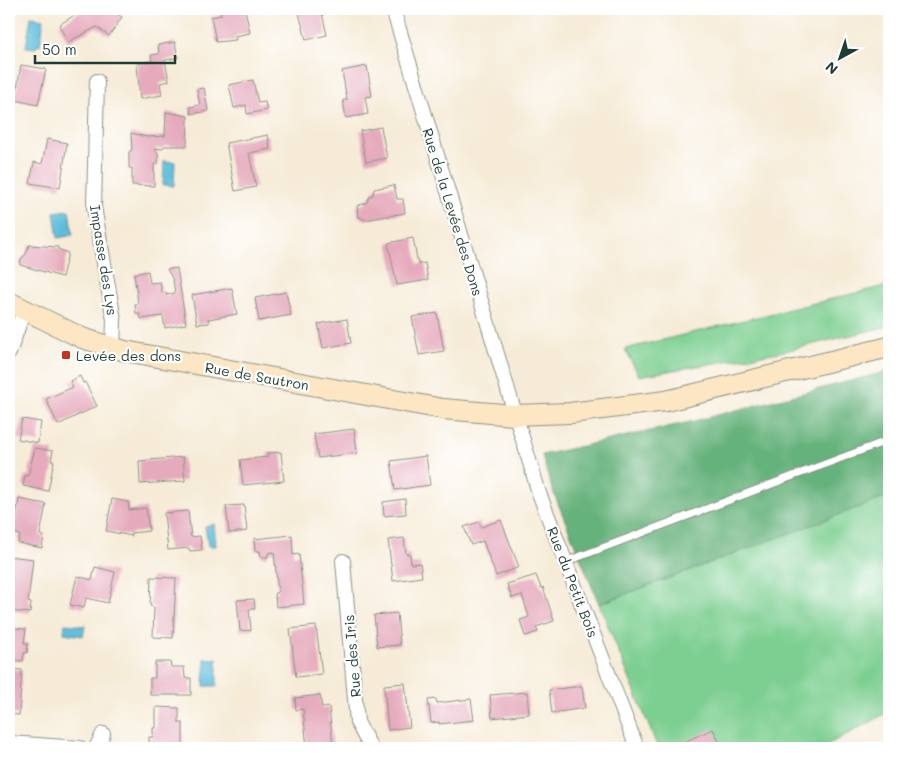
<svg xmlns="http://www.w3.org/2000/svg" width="898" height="757" font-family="Mali,sans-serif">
	<rect width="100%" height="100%" fill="#fff"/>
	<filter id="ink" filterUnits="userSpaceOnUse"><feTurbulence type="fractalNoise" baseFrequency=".02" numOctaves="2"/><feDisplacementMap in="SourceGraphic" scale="10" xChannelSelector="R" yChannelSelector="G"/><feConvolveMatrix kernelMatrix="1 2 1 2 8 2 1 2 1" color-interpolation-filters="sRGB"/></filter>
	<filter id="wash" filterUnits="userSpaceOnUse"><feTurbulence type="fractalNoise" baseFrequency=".0096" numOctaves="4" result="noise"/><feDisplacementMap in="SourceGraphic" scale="20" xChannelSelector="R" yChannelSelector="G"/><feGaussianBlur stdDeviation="1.12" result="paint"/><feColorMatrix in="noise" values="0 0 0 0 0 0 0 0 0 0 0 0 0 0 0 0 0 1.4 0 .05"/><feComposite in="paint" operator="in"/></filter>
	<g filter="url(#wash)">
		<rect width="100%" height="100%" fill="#f6ebd7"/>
		<path fill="#7dcf91" stroke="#4e8662" d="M889,285V326L785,351L639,376L625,349Z
			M889,496V712L821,748H658L599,604Z"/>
		<path fill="#66b27b" stroke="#427858" d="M889,371V496L599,604L551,486L542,455L690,422Z"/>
		<path fill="#5dbddb" stroke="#3e7d88" d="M31,17L44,19L40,45H37L36,48L26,47Z
			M164,161L175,162L174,186L163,185Z
			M69,210L73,235L58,238L54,212Z
			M214,524L216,546H208L205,526Z
			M65,624L85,626L83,636L64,633Z
			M205,659H217V686H204Z"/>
		<g id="blocks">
			<path fill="#e6aabd" d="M84,9H110L122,17L109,36L97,27L68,42L59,25Z
				M220,9H245L250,33L235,36L236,40L216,42L211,17L221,15Z
				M298,9H321L327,35L306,40Z
				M175,42L178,58L165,60L169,81L160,83L162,95L140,99L137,64L152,61L151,55L159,54L158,45Z
				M21,65L46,69L38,105L15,100Z
				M367,66L372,96L365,97L368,114L346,118L343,100H347L342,71Z
				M253,80L258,103L265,102L267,110L247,114L246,105L234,108L229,85Z
				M204,88L208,111L191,114L190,107L200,105L197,89Z
				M166,112L188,116L187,146H165L162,149L155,148L158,154V164H154V186L132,185V168H129V152L132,150L131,133L147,137L165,136Z
				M381,127L387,158L366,162L360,131Z
				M268,135L270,149L249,153L256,187L235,191L226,143Z
				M47,139L67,143L60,188L30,183L34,162L42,164Z
				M394,185L397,199H403L405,213L365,220L358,216L357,206L366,203L370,196L373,195L374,189Z
				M413,238L418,264L425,263L428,280L397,285L388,243Z
				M29,245L58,247V249L68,253L62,277L20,265L21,259L26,254Z
				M177,268L186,324L165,328L163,316L141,319L140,314H136L135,304L138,303L134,274L148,271L150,283L160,282L162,293L166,292V295L175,293L173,280L167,269Z
				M232,288L237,314L208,319L209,323L197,324L192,295Z
				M286,292L291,315L259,321L255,298Z
				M437,313L444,351L419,355L412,317Z
				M347,319L351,343L323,348L318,324Z
				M80,376L83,383L85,382L97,406L58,425L46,399L73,387L70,381Z
				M22,419L41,422L38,443L18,439Z
				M354,429L357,453L318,458L314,434Z
				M35,448L53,451L51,461H54L48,491L23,486L25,475L28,476Z
				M281,452L284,481L243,485L240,460L268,457L267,453Z
				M426,456L430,485L395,490L391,461Z
				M183,457L185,481L140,484L139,461Z
				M19,499L46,504L40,535L44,536L42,548L18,543L20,535L13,533Z
				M112,499L128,502L129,510L146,508L149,531L131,533L132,536L106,531Z
				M405,499L406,514L384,516L383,502Z
				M244,505L247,531L229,533L226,506Z
				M188,511L191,537L200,536L202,550L190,551L189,548L168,550L164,513Z
				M501,520L519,567L496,576L483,541L471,545L464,527L479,522L481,527Z
				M292,535L293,555L299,554L304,604L276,607L275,593L278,592L274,552L268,553V557H261L260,551H255L254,539Z
				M404,538L406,554H410L411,564L420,563L422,577L393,581L388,540Z
				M9,556L33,559L28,602L31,603L30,613L9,611Z
				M95,567L115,572L108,603L86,598L84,608L70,605L77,576L92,580Z
				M536,575L541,588L543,587L554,621L536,627L538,632L525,636L520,620L529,617L522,595L512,598L507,584Z
				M151,577L176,578L173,638L153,637L154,607L150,606Z
				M254,599L255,609H249L251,630L240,631L237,600Z
				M397,613L400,645L377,647L374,615Z
				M9,626H13L12,628L26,629L24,643H28L27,653H24L23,661L9,660Z
				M316,626L322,674L296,677L290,629Z
				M155,662H170L171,667H184L185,678H191V695H150V678H155Z
				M9,669L22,670L19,715L9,714Z
				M405,683L410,727L388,730L384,685Z
				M582,686L585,708L552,713L549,690Z
				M527,692L529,714L492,718L490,695Z
				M320,695L322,708L329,707L333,746L307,748L303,709L296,710L295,698Z
				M436,699L437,703L471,699L474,720L439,724V722L431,723L428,700Z
				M156,707L179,708V723H183V748H149V737H153V728H156Z
				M713,729L722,748H687L684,742Z"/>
		</g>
	</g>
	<g filter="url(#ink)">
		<use href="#blocks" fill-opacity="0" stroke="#8a9486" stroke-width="1"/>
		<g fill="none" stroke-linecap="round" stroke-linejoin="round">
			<defs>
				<path id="lane" d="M565,562L889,440"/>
				<path id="street" d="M393,9L539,493L637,748
					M97,81L94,207L114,320L113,348
					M9,353L24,310
					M343,561L357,722L371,748
					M9,743L80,748
					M96,748L103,734"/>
				<path id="secondary" d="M9,302L82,338L125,351L443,409L514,415L570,413L666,401L889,347"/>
			</defs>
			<use href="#lane" stroke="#8a9486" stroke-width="9"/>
			<use href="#street" stroke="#8a9486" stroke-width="16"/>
			<use href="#secondary" stroke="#8a9486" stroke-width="22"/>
			<use href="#lane" stroke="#fff" stroke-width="7"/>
			<use href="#street" stroke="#fff" stroke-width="14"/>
			<use href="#secondary" stroke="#fce6c4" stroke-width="20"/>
		</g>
	</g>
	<rect fill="#c8321e" stroke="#fff" stroke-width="2" x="61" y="350" width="10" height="10" rx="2.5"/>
	<g text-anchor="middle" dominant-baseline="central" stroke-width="4.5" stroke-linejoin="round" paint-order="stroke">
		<g font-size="14" fill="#1f3d34" stroke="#fff">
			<text transform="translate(453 212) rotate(73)">Rue de la Levée des Dons</text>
			<text transform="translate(104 260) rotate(81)">Impasse des Lys</text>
			<text transform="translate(257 376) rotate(10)">Rue de Sautron</text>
			<text transform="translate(573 582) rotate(69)">Rue du Petit Bois</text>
			<text transform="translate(352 656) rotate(-95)">Rue des Iris</text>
		</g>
		<g font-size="14" fill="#1f3d34" stroke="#fff" text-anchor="start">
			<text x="76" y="355">Levée des dons</text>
		</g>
	</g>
	<rect width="898" height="757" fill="none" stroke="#fff" stroke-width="30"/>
	<g transform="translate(840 58) rotate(220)" stroke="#ffffff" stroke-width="4" paint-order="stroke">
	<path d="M0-4L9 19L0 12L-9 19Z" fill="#1f3d34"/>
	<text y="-8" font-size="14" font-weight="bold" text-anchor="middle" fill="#1f3d34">N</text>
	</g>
	<path d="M35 55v8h140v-8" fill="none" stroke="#1f3d34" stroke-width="2.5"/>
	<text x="42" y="55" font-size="15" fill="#1f3d34" stroke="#ffffff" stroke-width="4" paint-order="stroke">50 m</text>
</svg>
